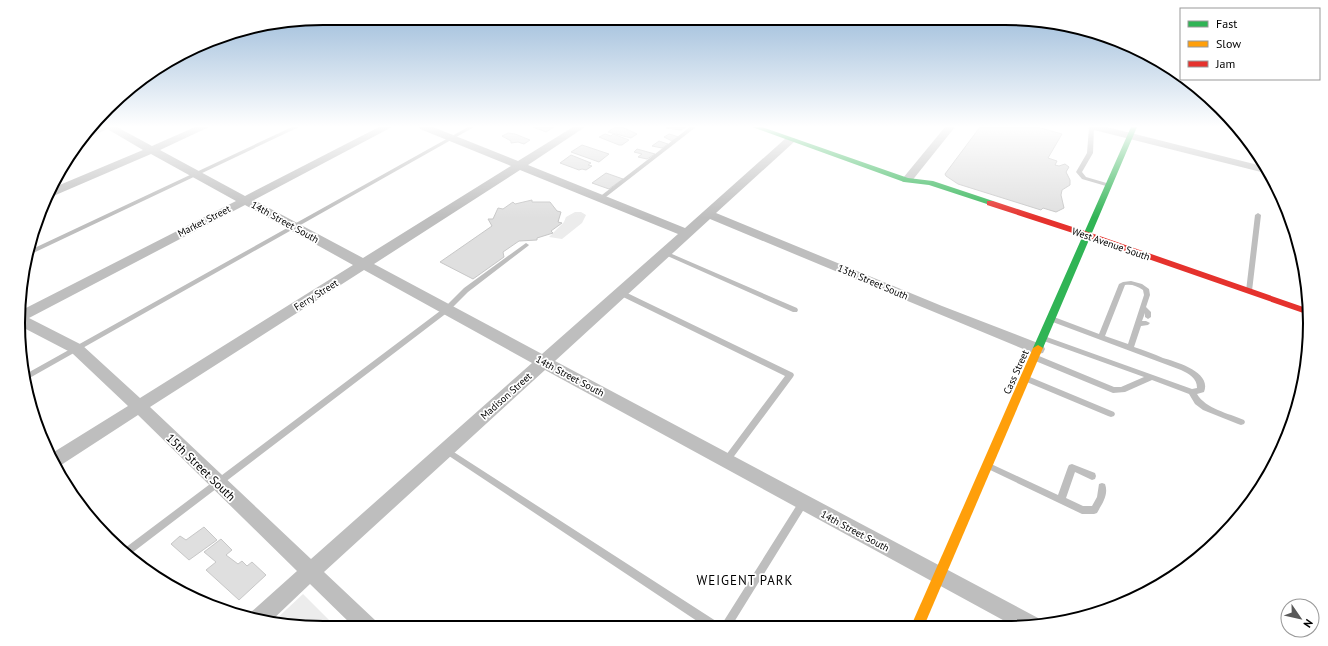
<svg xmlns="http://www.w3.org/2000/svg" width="1328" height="646" font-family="'PT Sans',sans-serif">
	<rect width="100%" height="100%" fill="#fff"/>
	<path fill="#ececec" d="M575,212H581L586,215L582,223L562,239L549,237L564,222L566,217Z
		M303,594L337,628L272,623Z"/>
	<path fill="#dfdfdf" stroke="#c7c7c7" d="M533,127H554L546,132Z
		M615,127H622L637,134L631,138L608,132Z
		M686,127L681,130L666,128L667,127Z
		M980,127H1037L1062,134L1048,158L1057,161L1055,165L1059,166L1065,164L1069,167L1066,172L1070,180V185L1062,190L1061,195L1064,208L1056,212L1043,208L1041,210L958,184L946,176L945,174Z
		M508,133L515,134L530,140L524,144L518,142L511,143V141L502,136Z
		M605,134L611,136L613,134L629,140L622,145H619L599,137Z
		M669,134L679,137L672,141L664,137Z
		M659,141L668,144L662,148L652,146Z
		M582,145L609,154L599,162L571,152Z
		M637,149L655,154L647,159L638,157L642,154L634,152Z
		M571,155L591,163L588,165L592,166L586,170L582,169L579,170L560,163Z
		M606,173L623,179L609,189L592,183Z
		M532,200V202H550L557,211L561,212L558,222L562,223L551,231L553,233L537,238V240L519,241L503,252L504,257L473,279L440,262L492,226L488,219H493L498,208L503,209L513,202L515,204Z
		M204,527L217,540L189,560L171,544L180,536L186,540Z
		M221,539L232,550L226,555L238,564L242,561L247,566L252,562L266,575L239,600L206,570L216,562L204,552Z"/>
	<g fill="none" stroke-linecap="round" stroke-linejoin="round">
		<path fill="#bebebe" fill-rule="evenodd" d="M105,127H112L87,138H84L88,134Z
			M292,127H299L29,255L26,256L28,251Z
			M468,127H474L26,380L24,375Z
			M690,127H696L602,200H598V198Z
			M1089,127H1094L1093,153L1082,172L1086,177L1110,184V186H1106L1082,179L1076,172L1087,153Z
			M1233,127H1237L1239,129L1233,128Z
			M1258,213L1261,215L1252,291L1249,293L1246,291L1255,215Z
			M526,243L529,245L528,246L468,292L448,312L128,556L121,551L444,308L464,288Z
			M665,251L797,308L798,310L797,312H793L663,254L662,253Z
			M1131,281L1142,284L1149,289L1150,295L1146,307L1151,312V317L1148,319L1145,317V313L1142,321H1146L1150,323L1148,325L1141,326L1134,347C1144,350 1154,354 1163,358C1177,362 1212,372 1204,392L1197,394C1206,409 1228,413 1244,420L1245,422L1244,424L1241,425L1238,424L1203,410L1195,404L1189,394L1152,380L1125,392L1113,393L1033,360L1032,358L1033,356H1039L1114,387H1121L1144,377L1041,340L1040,338L1044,336L1192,389L1197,388C1197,378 1189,374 1181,370L1050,321L1049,319L1052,317H1054L1099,334L1119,284L1123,282ZM1125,285C1132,284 1137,286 1143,290L1144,295L1128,344L1105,336Z
			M619,291H623L793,373L794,375L793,377L729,463L726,464L723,463L722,461L723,459L785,376L619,295L618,293Z
			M1025,375L1114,412L1115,414L1114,416L1111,417L1108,416L1022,380L1021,378L1022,376Z
			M446,447L719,623L720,627H706L443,452L442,450L443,448Z
			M989,463L1058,495L1068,467L1069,465L1072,464L1095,473L1096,476L1095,479L1092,480L1075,472L1066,498L1083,506H1092L1097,497L1099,484L1102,483L1105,484C1109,495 1102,504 1097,513L1094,514H1082L986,468L985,466L986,464Z
			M803,499L806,500L807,503L806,506L731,627H720L800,500Z"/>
		<path fill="#bebebe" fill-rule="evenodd" d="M104,127H117L152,146L195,127H209L160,150L245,196L379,127H392L254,200L363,258L511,166L420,129L419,127H433L518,161L573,127H585L528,165L685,228L786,138H794L795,140L794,142L716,213L942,306L1043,345L1045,349L1043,353L1038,354L1033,353L710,219L555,361L1038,618L1041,625H1012L545,370L324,572L376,621L379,628H355L310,584L269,623L248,617L250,613L297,571L138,415L58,467L56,468L49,455L128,406L72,353L22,327V310L236,201L151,154L51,197L46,198L50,189L143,150ZM520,170L678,234L542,354L374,264ZM245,205L353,265L140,398L82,345L29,318ZM364,270L532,363L311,559L150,407Z
			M945,127H955L911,182H903L901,180L903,178Z
			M1089,127H1107L1266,167L1269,174L1090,129Z"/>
		<path fill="#30b455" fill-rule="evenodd" d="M752,127H762L908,178L933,181L993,201L994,203L990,205L929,185L904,182Z
			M1131,127H1137L1043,348L1041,350H1035L1033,348Z"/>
		<path fill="#ff9f0a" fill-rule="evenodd" d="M1038,345L1043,348L924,626H911L1033,348Z"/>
		<path fill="#e5322d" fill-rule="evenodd" d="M987,201H993L1091,233L1309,309V315L1085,237L987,205Z"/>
	</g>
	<linearGradient id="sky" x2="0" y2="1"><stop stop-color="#97b8d8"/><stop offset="0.58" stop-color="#fff"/><stop offset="1" stop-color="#fff" stop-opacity="0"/></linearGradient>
	<rect width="1328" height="218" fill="url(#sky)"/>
	<g text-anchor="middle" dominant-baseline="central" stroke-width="3.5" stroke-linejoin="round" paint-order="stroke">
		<g font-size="10" fill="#000" stroke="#fff">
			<text transform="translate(204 221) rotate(-27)">Market Street</text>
			<text transform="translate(285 222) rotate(29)">14th Street South</text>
			<text transform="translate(1111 244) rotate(19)">West Avenue South</text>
			<text transform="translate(873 282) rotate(23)">13th Street South</text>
			<text transform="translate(316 295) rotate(-32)">Ferry Street</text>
			<text transform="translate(1016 372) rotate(-66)">Cass Street</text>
			<text transform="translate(570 376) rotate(28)">14th Street South</text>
			<text transform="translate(506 396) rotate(-42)">Madison Street</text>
			<text transform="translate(855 531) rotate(28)">14th Street South</text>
		</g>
		<g font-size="12" fill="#000" stroke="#fff">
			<text transform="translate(201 467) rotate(44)">15th Street South</text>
		</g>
		<g font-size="13" letter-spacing="1" fill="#000" stroke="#fff">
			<text x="745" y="580">WEIGENT PARK</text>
		</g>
	</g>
	<path d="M0 0H1328V646H0ZM323 25H1005A298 298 0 0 1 1303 323V323A298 298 0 0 1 1005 621H323A298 298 0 0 1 25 323V323A298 298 0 0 1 323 25Z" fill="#fff" fill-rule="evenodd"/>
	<path fill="none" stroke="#000" stroke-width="2" d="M323 25H1005A298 298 0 0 1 1303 323V323A298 298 0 0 1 1005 621H323A298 298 0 0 1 25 323V323A298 298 0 0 1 323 25Z"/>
	<rect x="1180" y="8" width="140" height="72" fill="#ffffff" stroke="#999999"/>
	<rect x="1188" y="21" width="20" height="6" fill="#30b455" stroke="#999999"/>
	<text x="1216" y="28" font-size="12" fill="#000000">Fast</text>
	<rect x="1188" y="41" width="20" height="6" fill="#ff9f0a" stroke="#999999"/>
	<text x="1216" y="48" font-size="12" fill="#000000">Slow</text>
	<rect x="1188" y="61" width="20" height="6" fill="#e5322d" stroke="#999999"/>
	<text x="1216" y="68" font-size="12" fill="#000000">Jam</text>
	<g transform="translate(1300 618) rotate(124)"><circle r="19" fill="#ffffff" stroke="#999999"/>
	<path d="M0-3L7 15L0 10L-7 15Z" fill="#595959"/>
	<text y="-6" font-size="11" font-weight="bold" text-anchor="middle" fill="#000000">N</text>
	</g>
</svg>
